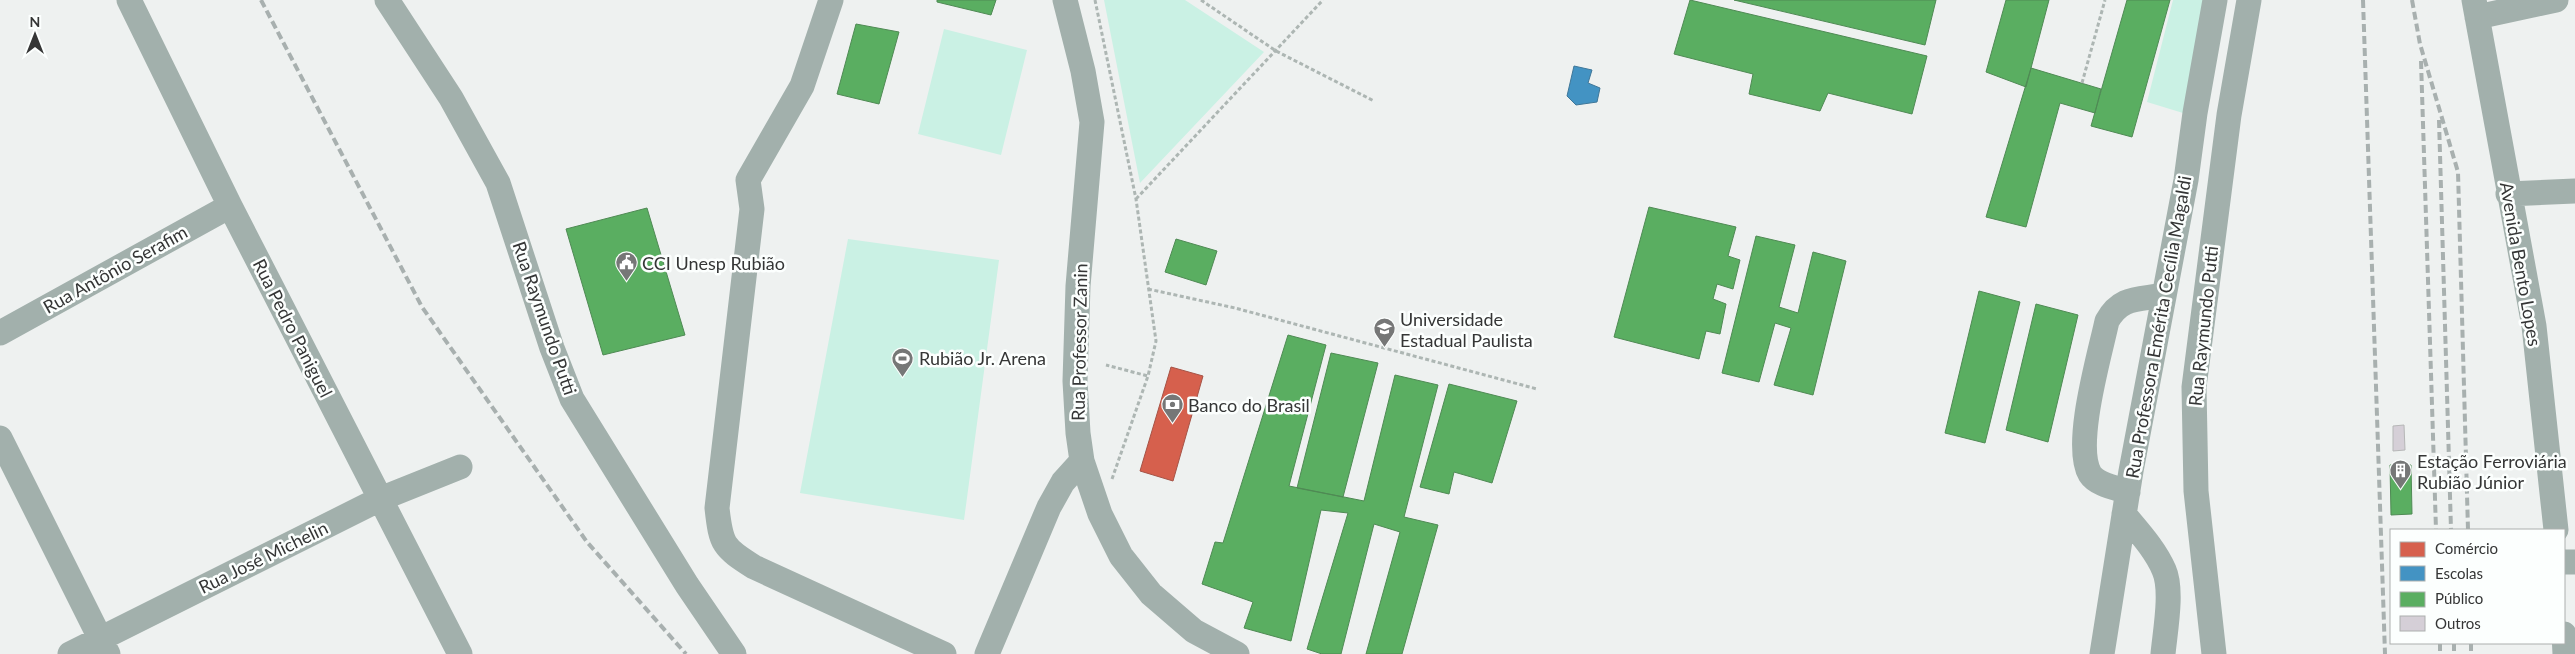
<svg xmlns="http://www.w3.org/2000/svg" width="2575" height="654" font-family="Lato,sans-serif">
	<rect width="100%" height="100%" fill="#eef1f0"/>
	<path fill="#caf1e4" d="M1104,0H1185L1264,52L1140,183Z
		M2173,0H2209L2183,113L2147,102Z
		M944,29L1027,50L1001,155L918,134Z
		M848,239L999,260L964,520L800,493Z"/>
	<path fill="#d6604d" stroke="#a65346" d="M1171,367L1203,376L1173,481L1140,471Z"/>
	<path fill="#4393c3" stroke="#3f7799" d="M1574,66L1592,70L1588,83L1600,88L1597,102L1576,105L1567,96Z"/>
	<path fill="#5aae61" stroke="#4f8a54" d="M937,0H996L991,15L937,2Z
		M1690,0L1927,56L1912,114L1828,93L1820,111L1749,94L1753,74L1674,54Z
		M1734,0H1936L1925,45Z
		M2006,0H2049L2026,87L1986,72Z
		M2127,0H2170L2132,137L2091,126Z
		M856,24L899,32L879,104L837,94Z
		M2031,68L2101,89L2095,113L2060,103L2026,227L1986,217Z
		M1649,207L1736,227L1728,256L1740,260L1733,289L1717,284L1713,299L1726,304L1720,334L1706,331L1699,359L1614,337Z
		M647,208L685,335L603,355L566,229Z
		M1756,236L1795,245L1779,307L1798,313L1813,252L1846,261L1813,395L1774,385L1791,328L1775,323L1759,382L1722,373Z
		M1176,239L1217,251L1206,285L1165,272Z
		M1979,291L2020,302L1985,443L1945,433Z
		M2036,304L2078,315L2048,442L2006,430Z
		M1288,335L1326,345L1289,486L1364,501L1395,375L1438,385L1404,517L1438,525L1402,654H1366L1400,532L1374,524L1341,654H1322L1307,649L1348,513L1321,510L1291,641L1244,628L1253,602L1202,584L1215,542L1223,543Z
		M1331,353L1378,363L1343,497L1297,488Z
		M1449,384L1517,401L1492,483L1454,472L1449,494L1420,487Z
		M2390,465H2411L2412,514L2391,515Z"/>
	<path fill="#d5cfd7" stroke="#b6b7b7" d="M2404,425L2405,450L2393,451V426Z"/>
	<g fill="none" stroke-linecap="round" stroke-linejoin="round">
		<path stroke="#adb6b3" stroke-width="3" stroke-dasharray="4 2.5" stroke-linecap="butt" d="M1095,0L1136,199L1156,341L1148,376L1106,365
			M1201,0L1276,51L1374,101
			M2082,83L2105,0
			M1136,199L1323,0
			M1148,289L1235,308L1537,389
			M1112,479L1148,376"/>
		<path stroke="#a2b0ac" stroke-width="25" d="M129,0L230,206L460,654
			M387,0L451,98L498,183L552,348L572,399L687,585L734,654
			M831,0L802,86L748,180L752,209L717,508C721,545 723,547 754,567L944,654
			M1065,0L1083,71L1092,122L1078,286L1075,381L1078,433L1082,461L1100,514L1121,556L1151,594L1194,631L1237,654
			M2474,0L2534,326L2556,530
			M2477,17L2556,0
			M2508,194L2575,191
			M0,333L230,206
			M0,438L108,654
			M2128,492C2117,488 2097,485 2090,474C2073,445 2100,354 2107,321C2121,296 2138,300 2164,295
			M2124,514C2138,531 2155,549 2164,570C2173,590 2165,632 2163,654
			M2564,562H2575
			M2564,634L2565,654
			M70,654L380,499L460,467
			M987,654L1049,507L1063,482L1082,461
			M2102,654L2131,471L2186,180L2195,113L2215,0
			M2214,654L2196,491L2194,387L2229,115L2249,0"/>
		<path stroke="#a8b0af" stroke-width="4" stroke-dasharray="8 4" stroke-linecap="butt" d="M261,0L422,307L587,542L686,654
			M2363,0L2385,654
			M2412,0L2420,44L2458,172L2468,530
			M2421,61L2436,530
			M2439,120L2451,530
			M2440,643V654
			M2454,643V654
			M2471,643V654"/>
	</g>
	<defs>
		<symbol id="civic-pin" viewBox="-11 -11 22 30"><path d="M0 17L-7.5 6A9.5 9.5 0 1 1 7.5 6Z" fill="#767777" stroke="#fcfffe"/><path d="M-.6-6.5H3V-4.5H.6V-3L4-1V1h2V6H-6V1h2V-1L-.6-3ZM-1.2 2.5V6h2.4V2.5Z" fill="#fff"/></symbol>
		<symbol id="university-pin" viewBox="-11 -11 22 30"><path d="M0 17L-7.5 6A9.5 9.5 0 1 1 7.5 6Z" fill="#767777" stroke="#fcfffe"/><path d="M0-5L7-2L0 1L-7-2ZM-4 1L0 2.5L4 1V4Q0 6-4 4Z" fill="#fff"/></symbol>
		<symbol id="stadium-pin" viewBox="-11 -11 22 30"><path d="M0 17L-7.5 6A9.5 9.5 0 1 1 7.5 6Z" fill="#767777" stroke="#fcfffe"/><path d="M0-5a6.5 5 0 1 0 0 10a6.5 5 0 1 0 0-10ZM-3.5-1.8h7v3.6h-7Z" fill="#fff"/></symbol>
		<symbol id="bank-pin" viewBox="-11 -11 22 30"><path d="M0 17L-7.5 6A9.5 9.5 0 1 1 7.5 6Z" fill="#767777" stroke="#fcfffe"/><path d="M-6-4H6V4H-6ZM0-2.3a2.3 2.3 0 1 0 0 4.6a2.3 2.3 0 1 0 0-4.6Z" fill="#fff"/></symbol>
		<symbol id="building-pin" viewBox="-11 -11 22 30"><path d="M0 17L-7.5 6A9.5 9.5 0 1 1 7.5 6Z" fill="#767777" stroke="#fcfffe"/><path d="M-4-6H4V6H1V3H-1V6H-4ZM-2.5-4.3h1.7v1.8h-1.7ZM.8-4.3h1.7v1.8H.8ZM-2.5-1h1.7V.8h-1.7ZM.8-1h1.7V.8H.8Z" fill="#fff"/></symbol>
	</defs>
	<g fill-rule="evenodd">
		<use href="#civic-pin" x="614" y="250" width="25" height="34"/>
		<use href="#university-pin" x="1372" y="316" width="25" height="34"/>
		<use href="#stadium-pin" x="890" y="346" width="25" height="34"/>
		<use href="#bank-pin" x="1160" y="392" width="25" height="34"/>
		<use href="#building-pin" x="2388" y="458" width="25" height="34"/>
	</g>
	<g text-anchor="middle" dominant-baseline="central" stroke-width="5" stroke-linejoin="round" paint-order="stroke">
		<g font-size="18" fill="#353636" stroke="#fcfffe" text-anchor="start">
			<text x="642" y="263">CCI Unesp Rubião</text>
			<text x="1400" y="319">Universidade<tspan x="1400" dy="21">Estadual Paulista</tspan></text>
			<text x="919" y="358">Rubião Jr. Arena</text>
			<text x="1188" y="405">Banco do Brasil</text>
			<text x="2417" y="461">Estação Ferroviária<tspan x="2417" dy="21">Rubião Júnior</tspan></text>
		</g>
		<g font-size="18" fill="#353636" stroke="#fcfffe">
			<text transform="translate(2521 264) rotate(80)">Avenida Bento Lopes</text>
			<text transform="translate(115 269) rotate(-29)">Rua Antônio Serafim</text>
			<text transform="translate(545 318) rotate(71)">Rua Raymundo Putti</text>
			<text transform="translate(2203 326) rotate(-84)">Rua Raymundo Putti</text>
			<text transform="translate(2158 327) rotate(-80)">Rua Professora Emérita Cecília Magaldi</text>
			<text transform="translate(293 328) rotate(63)">Rua Pedro Paniguel</text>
			<text transform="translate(1079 342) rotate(-89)">Rua Professor Zanin</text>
			<text transform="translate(263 557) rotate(-26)">Rua José Michelin</text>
		</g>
	</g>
	<rect x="2390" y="529" width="175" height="115" fill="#fcfffe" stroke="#acafae"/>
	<rect x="2400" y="542" width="25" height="15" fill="#d6604d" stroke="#acafae"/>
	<text x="2435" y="554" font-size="15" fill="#353636">Comércio</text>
	<rect x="2400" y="566" width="25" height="15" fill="#4393c3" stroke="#acafae"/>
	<text x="2435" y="579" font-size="15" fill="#353636">Escolas</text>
	<rect x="2400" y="592" width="25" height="15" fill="#5aae61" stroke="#acafae"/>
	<text x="2435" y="604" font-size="15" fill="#353636">Público</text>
	<rect x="2400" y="616" width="25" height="15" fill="#d5cfd7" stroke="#acafae"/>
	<text x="2435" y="629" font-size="15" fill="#353636">Outros</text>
	<g transform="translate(35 35)" stroke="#fcfffe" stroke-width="4" paint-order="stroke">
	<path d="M0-4L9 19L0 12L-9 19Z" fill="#353636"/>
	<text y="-8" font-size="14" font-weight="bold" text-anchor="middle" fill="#353636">N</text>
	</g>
</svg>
